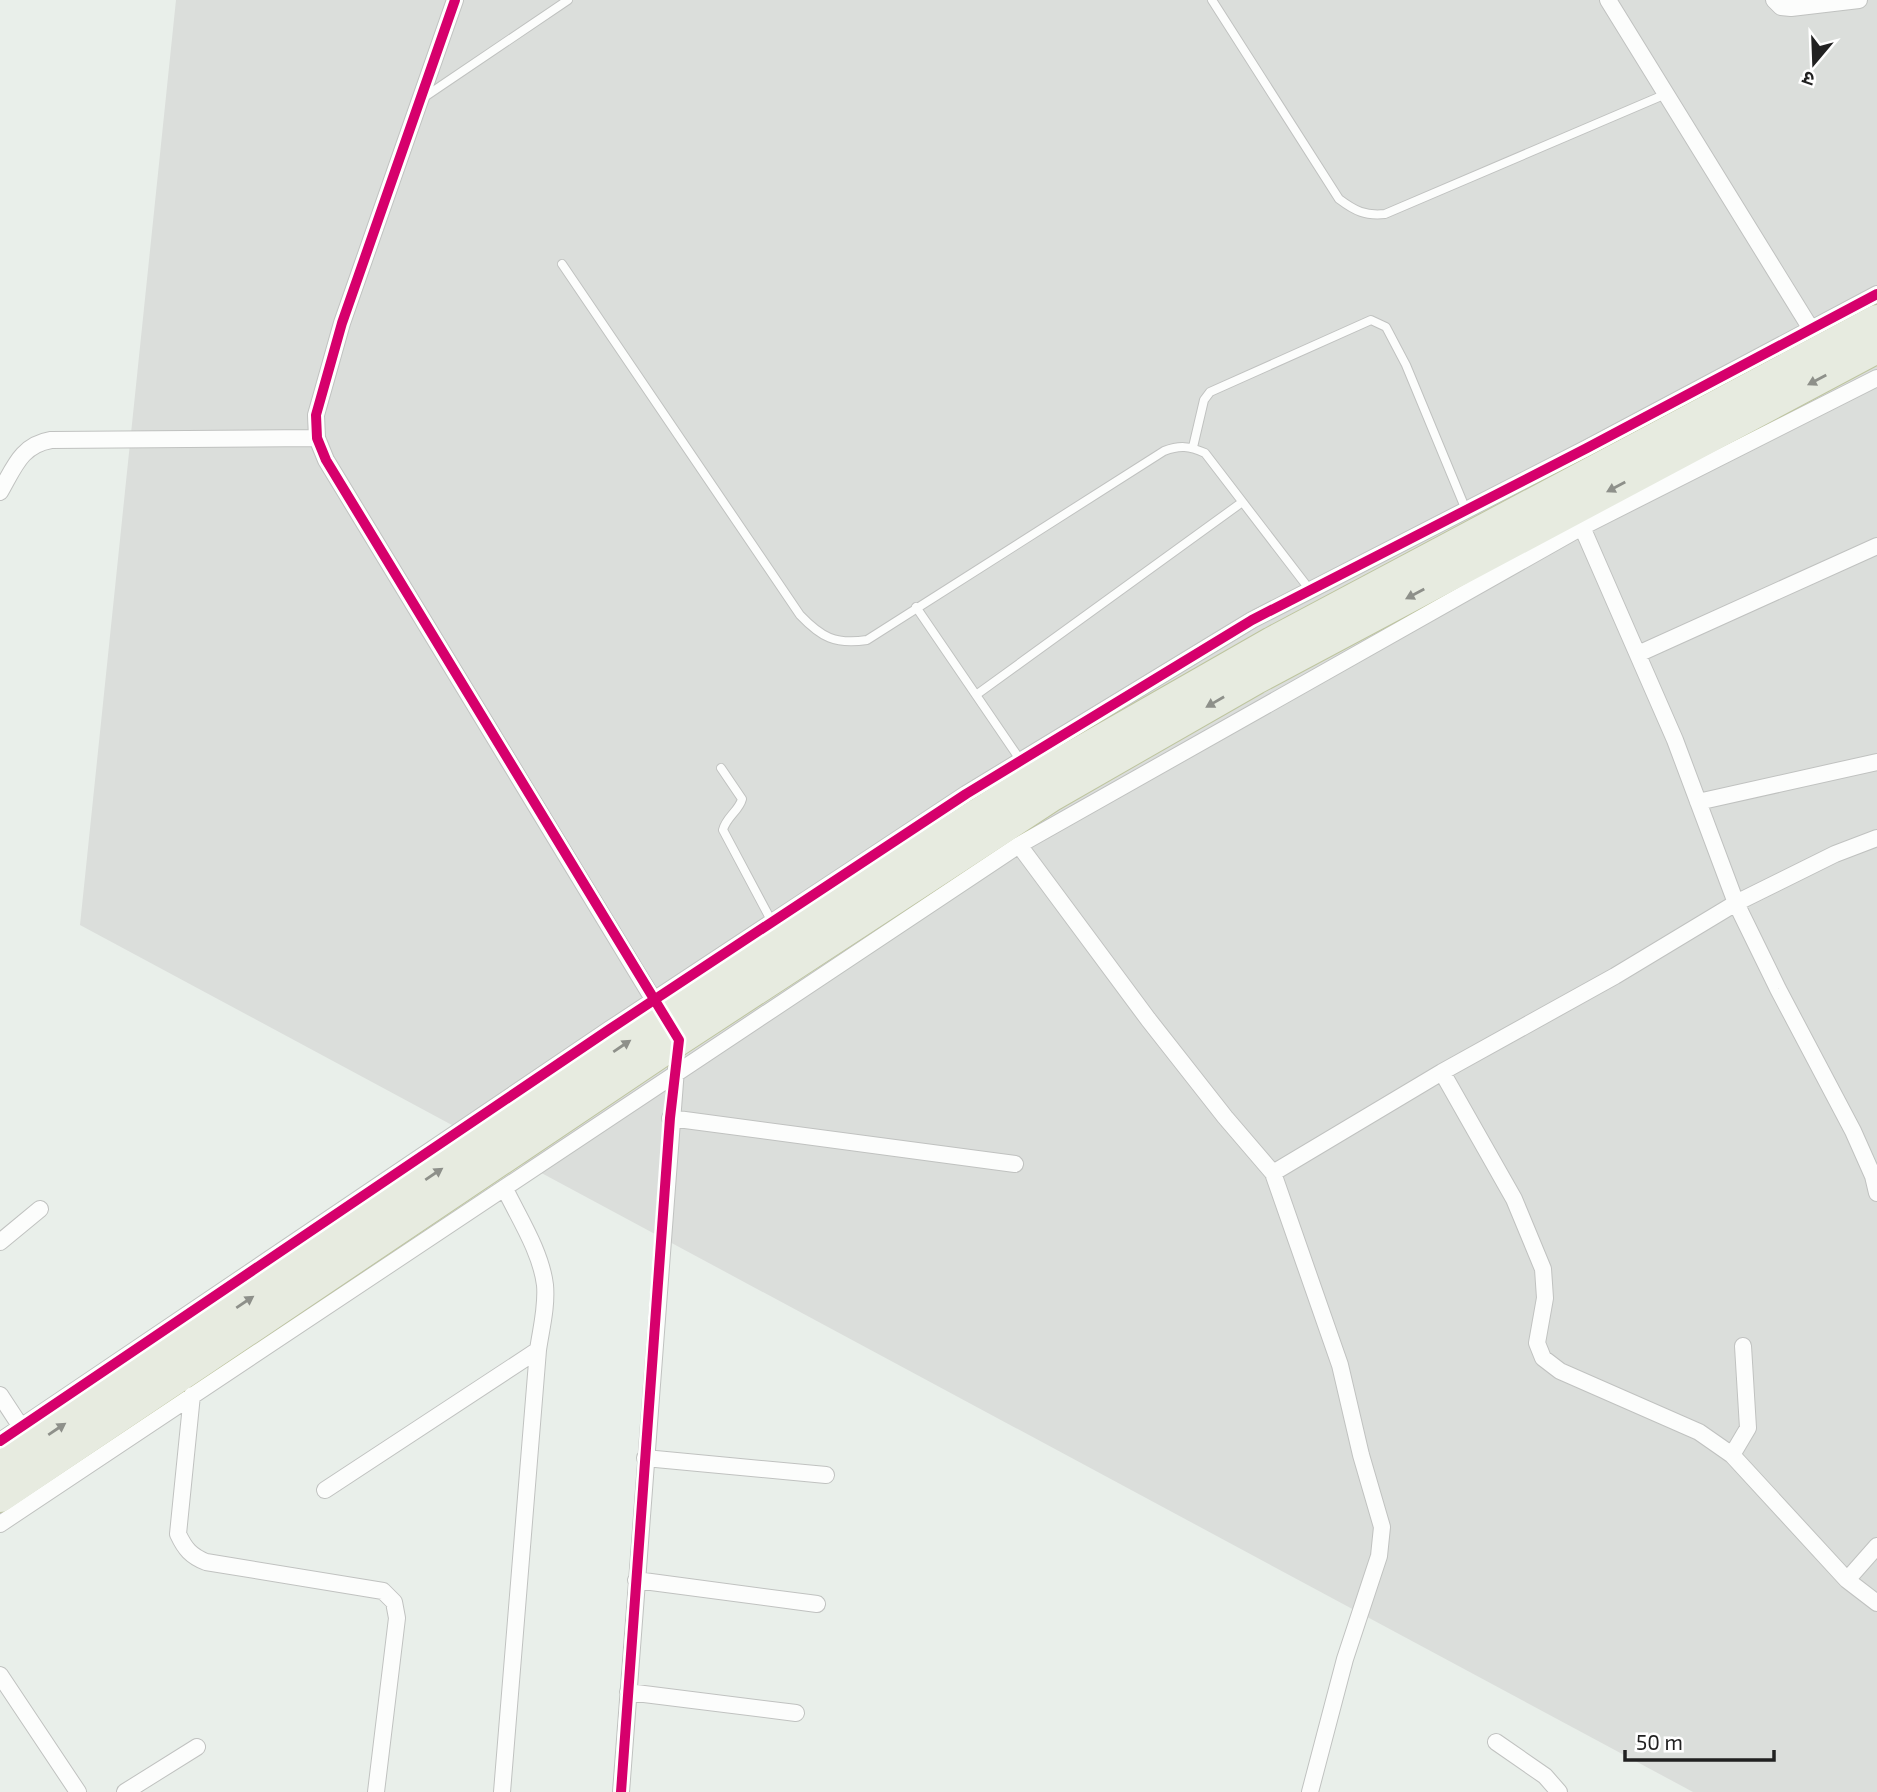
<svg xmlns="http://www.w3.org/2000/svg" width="1877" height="1792" font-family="'Exo 2','Noto Sans Devanagari',sans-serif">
	<rect width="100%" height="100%" fill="#e9efea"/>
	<path fill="#dbdedb" d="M176,0H1877V1792H1693L80,925Z"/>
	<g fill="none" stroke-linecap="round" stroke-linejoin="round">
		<defs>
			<path id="lane" d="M1212,0L1339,199C1355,211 1365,216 1385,214L1666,94
				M423,98L568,0
				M562,264L800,615C821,637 835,645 867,640L1164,451C1180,445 1189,446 1205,453L1310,590
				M1193,447L1204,400L1210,392L1371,320L1386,327L1406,365L1466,510
				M916,607L1021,761
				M976,695L1241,503
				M721,768L742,799C739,811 726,817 723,830L772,922"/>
			<path id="street" d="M455,0L342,323L316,415L317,438L326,460L658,1007
				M1608,0L1811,329
				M1774,0L1781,7L1791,8L1859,0
				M0,492C14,468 21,445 51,440L317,438
				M1582,527L1675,740L1736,903L1778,989L1853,1131L1873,1176L1877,1193
				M1638,654L1877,546
				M1698,802L1877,762
				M1019,845L1148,1019L1225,1117L1273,1173L1340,1365L1361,1455L1382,1527L1379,1556L1345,1659L1310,1792
				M1442,1072L1514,1199L1543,1269L1545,1298L1537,1343L1543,1358L1560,1371L1699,1432L1732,1455L1847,1580
				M670,1118L1015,1164
				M1273,1173L1442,1072L1615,976L1736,903L1835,854L1877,838
				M0,1242L40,1209
				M0,1395L21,1427
				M192,1395L178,1534C185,1549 191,1556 206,1562L383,1591L394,1602L397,1618L376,1792
				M0,1441L610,1029L966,794L1252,620L1587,448L1877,294
				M1732,1455L1748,1428L1743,1346
				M645,1458L826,1475
				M325,1490L538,1350
				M0,1524L1019,845L1582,527L1877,378
				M1877,1546L1847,1580L1877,1603
				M636,1580L817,1604
				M0,1675L78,1792
				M628,1692L796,1713
				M1496,1742L1545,1776L1559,1792
				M125,1792L197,1747
				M502,1792L538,1350C541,1329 547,1307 545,1285C541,1252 519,1218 505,1189
				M621,1792L676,1069"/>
			<path id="highway" d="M0,1467L665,1017L881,875L1041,774L1272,642L1877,320
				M0,1497L679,1040L1052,796L1256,679L1877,348"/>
		</defs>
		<use href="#lane" stroke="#c0c2c0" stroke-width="10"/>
		<use href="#street" stroke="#c0c2c0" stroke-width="18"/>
		<use href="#highway" stroke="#bec59f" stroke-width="32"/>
		<use href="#lane" stroke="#fcfdfc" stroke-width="8"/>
		<use href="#street" stroke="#fcfdfc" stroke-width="16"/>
		<use href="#highway" stroke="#e7ebe0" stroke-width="30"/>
		<defs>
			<path id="cycleway" d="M455,0L342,323L316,415L317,438L326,460L679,1040L670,1118L621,1792
				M0,1441L610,1029L966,794L1252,620L1587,448L1877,294"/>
		</defs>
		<use href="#cycleway" stroke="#fff" stroke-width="15"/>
		<use href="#cycleway" stroke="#d6006c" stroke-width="10"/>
	</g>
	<defs><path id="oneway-solid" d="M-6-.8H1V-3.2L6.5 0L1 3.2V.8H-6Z" transform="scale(1.75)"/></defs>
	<g fill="#8e908a">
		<use href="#oneway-solid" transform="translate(1817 380) rotate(152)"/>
		<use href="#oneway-solid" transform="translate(1616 487) rotate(152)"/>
		<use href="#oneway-solid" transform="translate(1415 594) rotate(152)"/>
		<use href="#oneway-solid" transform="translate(1215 702) rotate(150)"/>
		<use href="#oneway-solid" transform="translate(622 1046) rotate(-34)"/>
		<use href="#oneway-solid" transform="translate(434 1174) rotate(-34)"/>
		<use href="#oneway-solid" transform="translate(245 1302) rotate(-34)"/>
		<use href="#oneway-solid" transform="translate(57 1429) rotate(-34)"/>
	</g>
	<g transform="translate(1814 63) rotate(199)" stroke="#ffffff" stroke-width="5" paint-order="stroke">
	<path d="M0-5L12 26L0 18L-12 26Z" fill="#212121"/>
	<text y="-10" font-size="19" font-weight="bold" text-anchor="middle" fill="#212121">उ</text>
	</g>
	<path d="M1625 1750v10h149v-10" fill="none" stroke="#212121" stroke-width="3.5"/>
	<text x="1636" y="1750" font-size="21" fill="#212121" stroke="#ffffff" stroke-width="5" paint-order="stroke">50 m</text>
</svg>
